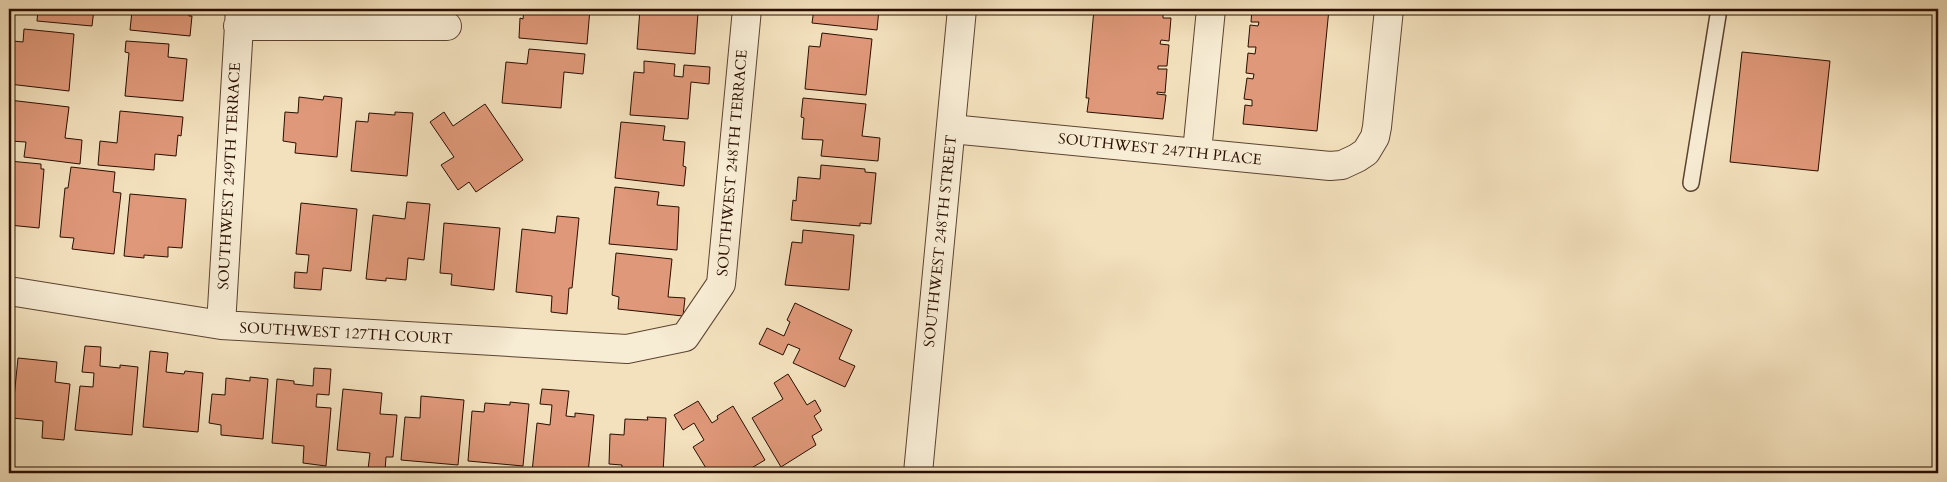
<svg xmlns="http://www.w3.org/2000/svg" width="1947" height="482" font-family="Cardo,serif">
	<rect width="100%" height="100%" fill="#f3e1bd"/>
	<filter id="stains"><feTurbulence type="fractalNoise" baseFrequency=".004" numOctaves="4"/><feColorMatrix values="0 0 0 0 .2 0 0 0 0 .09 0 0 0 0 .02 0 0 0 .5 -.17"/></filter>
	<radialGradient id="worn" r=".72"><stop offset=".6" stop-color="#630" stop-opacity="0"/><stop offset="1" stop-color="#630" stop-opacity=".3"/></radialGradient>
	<path fill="#df9879" stroke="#290e01" d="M38,9H94L92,26L37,21Z
		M121,9H190L189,16H192L190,36L130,30L132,11L120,10Z
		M524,9H590L587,44L519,38L520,18L523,19Z
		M640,9H680V11L698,13L695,54L637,49Z
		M814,9H879L877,30L812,23Z
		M1094,9H1171V14H1163V18H1171L1169,41L1161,40L1160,44L1169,45L1167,66H1158V69H1167L1165,93L1157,92V94L1166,95L1163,119L1087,112L1089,98H1086Z
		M1252,9H1329L1317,131L1243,124L1245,105L1252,106V100L1244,99L1247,78L1253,79L1254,74L1246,73L1248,53L1255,54L1256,47H1248L1250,25L1258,26L1259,22H1251Z
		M24,29L74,34L69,91L9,84L13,41L23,42Z
		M822,33L872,39L866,95L805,89L809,46L820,47Z
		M126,41L169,44L168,57L187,59L183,101L125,96L129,53L125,52Z
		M529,49L585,54L583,74L564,72L561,108L502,103L506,62L527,64Z
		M1742,52L1830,61L1818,171L1730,162Z
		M644,61L675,64L674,76L683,77L684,65L710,67L709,84L691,82L688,119L630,115L634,72L644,73Z
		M324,96L342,98L337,157L295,153L296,143L283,141L285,112L298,113L299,97L323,100Z
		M803,98L866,104L862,136L880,138L878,161L821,156L823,140L802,139L804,118L801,117Z
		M9,100L69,107L65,138L82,140L80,164L24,157L26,142L9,141Z
		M485,104L523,160L476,192L469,182L458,190L441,165L454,157L430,122L444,112L453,126Z
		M120,111L183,117L181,136L178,135L176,156L155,154L154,170L98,165L100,141L117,143Z
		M395,112L413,113L407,176L351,171L356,121L368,122L369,113L395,115Z
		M621,122L665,126L663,140L685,142L683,166L686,167L684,186L615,178Z
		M9,161L41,164V169H44L39,228L9,225Z
		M821,165L865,169V172L876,173L871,224L860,223V226L791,220L793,200L796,201L798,177L820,179Z
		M71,167L115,172L113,192L121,193L114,254L72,249L74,238L60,237L65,188H68Z
		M615,187L659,192L657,205L679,207L677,250L609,244Z
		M130,194L186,199L182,248L168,247V257L144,255V258L124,256Z
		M407,202L430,204L424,260L408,258L406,280L386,278V281L366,279L373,215L405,219Z
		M301,203L357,209L351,271L323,268L321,290L294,288L295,272L307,273L309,255L296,254Z
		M557,216L579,218L572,288H569L567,314L551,312L552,296L516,292L522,229L555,233Z
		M444,223L500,228L494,290L451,285L452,274L440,273Z
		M803,230L854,235L849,290L785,285L792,242L802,243Z
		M616,253L672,259L668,297L685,298L683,316L618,309L619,297L612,295Z
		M795,303L852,330L839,359L855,366L845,387L793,363L800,349L788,344L783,355L759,344L767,328L784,336L790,322L787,320Z
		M85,346L101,347L100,366L120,368V365L138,367L132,435L75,430L80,386L93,387L94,373L82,372Z
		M150,351L168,353L166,372L184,374L185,371L203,373L198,432L143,427Z
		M18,358L57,362L55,382L70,384L64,440L42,438L43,421L12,418Z
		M314,368L331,369L329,395L317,394L316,407L331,408L326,466L303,463L304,446L272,443L277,379L294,381V384L313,386Z
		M788,374L807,405L815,400L821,411L814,416L822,430L812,436L816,445L781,467L752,418L783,399L774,383Z
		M250,377L268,379L263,439L221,435V425L209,423L212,394L225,395L226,378L250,381Z
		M343,389L382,393L380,414L397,415L393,457H386L385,471L368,469L370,453L337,450Z
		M542,389L569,391L566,416L575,417V413L594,415L588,473L532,472L537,423L550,425L552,405L540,404Z
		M421,396L464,400L458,465L401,460L405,417L420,418Z
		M698,401L712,423L718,419L717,416L733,406L765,460L743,473H709L693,447L704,440L694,423L683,430L674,415Z
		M510,402L529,404L523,466L468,461L472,411L484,412L485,403L510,405Z
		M647,417L666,418L663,473H622V465L609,464L610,434L624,435L625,419L648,420Z"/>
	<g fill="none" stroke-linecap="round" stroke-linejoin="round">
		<defs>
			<path id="service" d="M1691,183L1719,9"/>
			<path id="minor" d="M238,26H447
				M951,129L1330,166L1342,165L1357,158L1366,152L1375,137L1377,127L1389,9
				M1197,152L1211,9
				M9,291L221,325L627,349L685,337L721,284L747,9
				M221,325L240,9"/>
			<path id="tertiary" d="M918,473L962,9"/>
		</defs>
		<use href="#service" stroke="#5c4330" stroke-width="18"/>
		<use href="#minor" stroke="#5c4330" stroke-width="30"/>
		<use href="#tertiary" stroke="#5c4330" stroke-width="30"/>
		<use href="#service" stroke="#f7ecd4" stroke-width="15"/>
		<use href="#minor" stroke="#f7ecd4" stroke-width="28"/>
		<use href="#tertiary" stroke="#f7ecd4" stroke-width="28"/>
	</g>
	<g text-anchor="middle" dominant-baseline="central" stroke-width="4" stroke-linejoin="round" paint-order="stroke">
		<g font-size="15" fill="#290e01" stroke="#f7ecd4">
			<text transform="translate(1160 149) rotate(6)">SOUTHWEST 247TH PLACE</text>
			<text transform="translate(732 163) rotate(-85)">SOUTHWEST 248TH TERRACE</text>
			<text transform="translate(229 176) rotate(-87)">SOUTHWEST 249TH TERRACE</text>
			<text transform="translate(940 241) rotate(-84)">SOUTHWEST 248TH STREET</text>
			<text transform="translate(346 333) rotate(3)">SOUTHWEST 127TH COURT</text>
		</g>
	</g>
	<rect width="1947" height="482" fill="none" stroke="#f3e1bd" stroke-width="30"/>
	<rect x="10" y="10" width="1927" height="462" fill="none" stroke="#290e01" stroke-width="2.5"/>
	<rect x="15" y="15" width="1917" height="452" fill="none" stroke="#290e01"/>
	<rect width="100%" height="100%" filter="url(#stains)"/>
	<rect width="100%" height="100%" fill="url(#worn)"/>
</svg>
